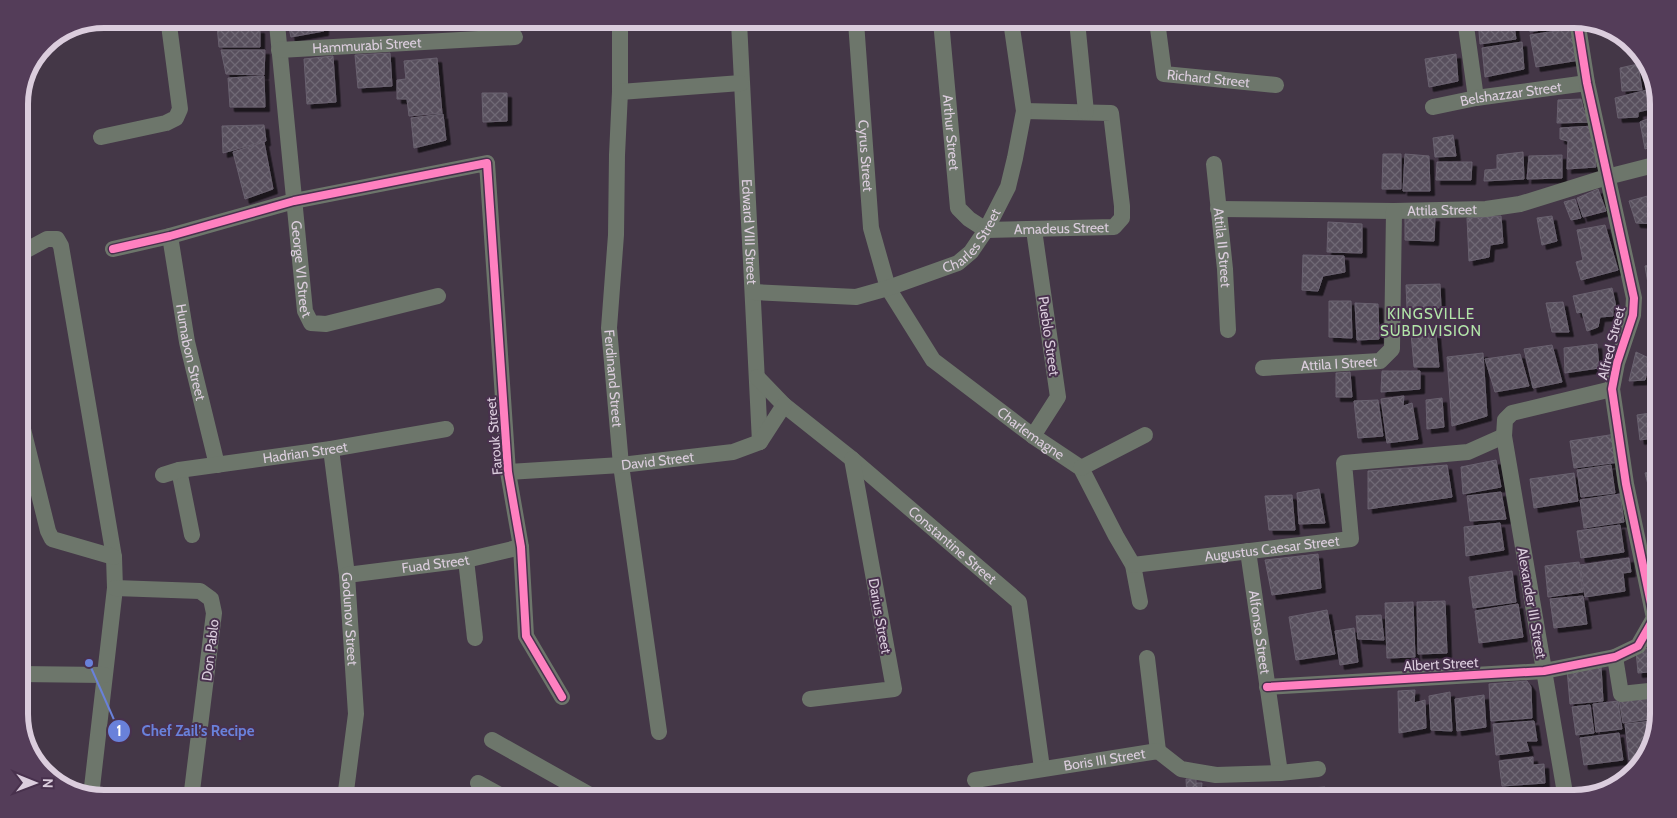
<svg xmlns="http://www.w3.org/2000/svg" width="1677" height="818" font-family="Cabin,sans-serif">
	<defs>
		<pattern id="building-cross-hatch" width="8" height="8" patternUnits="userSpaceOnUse" patternTransform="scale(1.25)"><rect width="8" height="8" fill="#58505d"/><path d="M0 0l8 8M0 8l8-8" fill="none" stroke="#6f6874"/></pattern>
		<filter id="shadow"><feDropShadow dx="4.5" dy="4.5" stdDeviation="0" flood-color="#0009"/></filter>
	</defs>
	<rect width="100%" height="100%" fill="#443747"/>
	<path fill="url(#building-cross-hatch)" stroke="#69616f" filter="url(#shadow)" d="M1478,19H1513L1516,39L1480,44Z
		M1528,19H1569L1570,25L1530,32Z
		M249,24V29H260V47H219L217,25Z
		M288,24H324V31L291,37Z
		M1575,28L1580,60L1536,67L1530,35Z
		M1522,42L1524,69L1485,77L1482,48Z
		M221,50H265L264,75L226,74Z
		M390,53L392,86L358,88L355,55Z
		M1456,54L1458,81L1429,87L1425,59Z
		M333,56L336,102L307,104L304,59Z
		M437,58L442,113L409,116L407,99H397V80L406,79L404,61Z
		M1638,64L1642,90L1622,91L1620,68Z
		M264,76L265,107H230L228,78Z
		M1647,90L1650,109L1638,112V117L1618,118L1615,98Z
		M482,93H507V121L483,122Z
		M1581,99L1584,111L1592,109L1594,122L1557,123L1558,100Z
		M443,114L446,140L414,148L411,118Z
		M1657,115L1658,145L1645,149L1640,122Z
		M264,125L266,141L223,153L222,126Z
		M1594,126L1596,167L1567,169L1568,141L1560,139V128Z
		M1453,135L1456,156L1435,157L1433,138Z
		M264,142L273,189L245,199L233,152Z
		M1523,152L1524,179L1484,181L1485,170L1497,169V155Z
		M1383,154H1401V189H1382Z
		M1405,154L1429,156L1430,191H1403Z
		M1562,155V178L1527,179L1529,156Z
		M1437,162H1472L1471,180H1436Z
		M1598,189L1606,211L1583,217L1577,198Z
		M1655,194L1658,204V224L1636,223L1629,201Z
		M1575,199L1581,218L1571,220L1564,202Z
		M1501,216L1503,243L1490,245L1489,257L1469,261L1467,218Z
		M1552,216L1557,241L1542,245L1537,218Z
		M1435,217L1434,241L1405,240V218Z
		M1328,222L1362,224V253L1327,252Z
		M1605,225L1618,270L1581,280L1576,262L1583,260L1577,230Z
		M1303,255L1344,256L1345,272L1323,276L1318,291L1302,290Z
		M1658,263V300L1651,301L1645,266Z
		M1440,284L1441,308H1407L1406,285Z
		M1612,288L1616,307L1613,308V316L1600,317L1598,327L1587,331L1582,312L1577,313L1573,296Z
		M1329,301H1351L1352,338L1329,337Z
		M1563,302L1569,332H1552L1546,303Z
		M1355,303L1378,304L1379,339L1357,340Z
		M1411,333L1436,334L1439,367H1414Z
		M1597,344L1599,368L1565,373L1564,348Z
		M1552,345L1562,382L1533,388L1524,349Z
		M1636,352L1651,359L1645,380L1629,381Z
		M1483,353L1487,416L1452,426L1447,357Z
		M1520,354L1529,386L1495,392L1485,359Z
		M1382,371H1420V389L1381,392Z
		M1350,372L1352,397H1336V373Z
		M1652,379H1658V407L1653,408Z
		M1404,396L1403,406L1412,403L1418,439L1387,443L1381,399Z
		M1442,398L1444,427L1427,429L1426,400Z
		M1378,400L1383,436L1358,438L1354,401Z
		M1653,412H1658V438H1657Z
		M1650,413L1653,438L1640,440L1637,415Z
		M1616,434L1620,462L1574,468L1570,441Z
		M1496,460L1501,487L1463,494L1461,467Z
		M1447,465L1452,497L1368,509V471Z
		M1611,465L1615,493L1581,497L1577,470Z
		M1658,469V499L1652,500L1645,473Z
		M1574,473L1578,501L1534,508L1530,479Z
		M1319,489L1325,523L1299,524L1297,493Z
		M1501,492L1506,519L1470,521L1467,496Z
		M1620,494L1624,522L1584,528L1580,500Z
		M1292,495L1295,530H1269L1265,496Z
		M1500,523L1504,550L1466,556L1464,527Z
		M1620,525L1624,552L1581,558L1577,531Z
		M1318,554L1321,588L1272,595L1265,560Z
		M1629,558L1631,572L1623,573L1625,591L1585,597L1580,565Z
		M1579,562L1583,592L1548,597L1545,566Z
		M1512,571L1516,602L1473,608L1469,577Z
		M1583,596L1587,624L1554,628L1550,599Z
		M1445,601L1447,653L1418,654L1417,602Z
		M1413,602L1415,657L1387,658L1385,603Z
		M1518,604L1523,637L1479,643L1475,611Z
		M1327,610L1335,654L1296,660L1289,617Z
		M1381,615L1384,640L1358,639L1356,616Z
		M1354,628L1358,662L1340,665L1335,631Z
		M1658,647V671L1638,673L1636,650Z
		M1601,666L1603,701L1570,704L1567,669Z
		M1527,681L1531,687L1532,718L1491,721L1489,684Z
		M1415,690L1414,703L1425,700L1426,728L1399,733L1398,691Z
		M1450,692L1452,731L1431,730L1429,696Z
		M1654,694L1657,718L1623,723L1619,699Z
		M1484,695L1486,727L1457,731L1455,699Z
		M1618,701L1622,729L1596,732L1593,704Z
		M1590,705L1594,733L1576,735L1572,707Z
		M1534,721L1537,741H1526L1529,751L1496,755L1493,724Z
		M1652,721L1654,734L1650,752L1644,758L1629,760L1625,724Z
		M1619,733L1623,760L1584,765L1580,738Z
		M1533,757V765L1544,764L1545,783L1502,786L1499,761Z
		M1637,766L1627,778L1625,767Z
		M1186,779H1196V783H1202L1201,792L1215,790L1214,794H1220V799H1187Z
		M1325,787V799H1297L1296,789Z
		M1249,792L1293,793V799H1249Z
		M1332,794L1354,799H1330Z"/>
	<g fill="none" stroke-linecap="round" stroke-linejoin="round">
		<g stroke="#6d766b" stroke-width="16">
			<path d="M1465,19L1476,98"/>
			<path id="s1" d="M941,21L958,208L969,219L986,230L1114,227L1122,218V206L1111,113L1024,111"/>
			<path d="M1077,21L1086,112"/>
			<path id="s2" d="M1157,21L1164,74L1276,85"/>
			<path id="s3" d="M739,22L760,442"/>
			<path id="s4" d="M856,22L871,228L888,288L933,360L1033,436L1081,468L1116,536L1133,565L1140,602"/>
			<path id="s5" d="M620,23V92L617,155L616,235L609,328L621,465L659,732"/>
			<path id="s6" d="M277,24L305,311L311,323L326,324L438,296"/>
			<path id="s7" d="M279,50L515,37"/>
			<path d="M620,92L741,83"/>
			<path id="s8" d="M1433,107L1476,98L1587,83"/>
			<path d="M101,137L166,123L176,118L180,109L169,25"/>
			<path id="s9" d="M1214,164L1225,269L1228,330"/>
			<path id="s10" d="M1218,209L1394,211L1486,209L1520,204L1607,177L1658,164"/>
			<path id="s11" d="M170,236L187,342L217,465"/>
			<path d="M113,249L170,236L294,201L487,163L508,472L521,547L526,636L562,697"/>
			<path d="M19,254L47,239H57L61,246L114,557L115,588L91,796"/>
			<path id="s12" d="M754,292L856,297L888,288L958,263L971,252L986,230L1008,187L1015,158L1024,111L1011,21"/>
			<path id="s13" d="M1263,368L1380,361L1392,349L1394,211"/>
			<path id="s14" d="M757,377L784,405L852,459L1019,602L1042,768"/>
			<path d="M19,413L48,531L52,539L114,557"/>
			<path d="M1033,436L1058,397L1034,230"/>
			<path id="s15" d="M331,449L347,575L356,714L346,791"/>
			<path d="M1081,468L1145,435"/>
			<path d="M179,470L192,535"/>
			<path id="s16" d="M508,472L621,465L733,452L760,442L784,405"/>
			<path id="s17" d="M163,475L179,470L331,449L446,429"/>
			<path id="s18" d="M1248,551L1280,773"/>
			<path d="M466,560L475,638"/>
			<path id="s19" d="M1133,565L1351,539L1344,463L1468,452L1504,436"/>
			<path id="s20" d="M347,575L466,560L521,547"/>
			<path d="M115,588L200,591L211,599L214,613L191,799"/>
			<path d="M19,631L21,594"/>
			<path d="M1615,657L1621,694L1658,690"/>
			<path d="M1147,658L1158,751"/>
			<path d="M19,674L104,675"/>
			<path d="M1267,687L1544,671L1615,657L1638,646L1654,618L1626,484L1612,389L1617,363L1633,315L1634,298L1587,83L1577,20"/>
			<path d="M810,699L894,689L852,459"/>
			<path d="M492,740L597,799"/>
			<path id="s21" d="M975,780L1158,751L1181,769L1216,775L1280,773L1318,769"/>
			<path d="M478,783L507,799"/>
			<path d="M1566,799L1504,436L1505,420L1512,413L1612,389"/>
		</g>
		<defs>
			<path id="cycleway" d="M113,249L170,236L294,201L487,163L508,472L521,547L526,636L562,697
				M1267,687L1544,671L1615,657L1638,646L1654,618L1626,484L1612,389L1617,363L1633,315L1634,298L1587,83L1577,20"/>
		</defs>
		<use href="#cycleway" stroke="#48314d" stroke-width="11"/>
		<use href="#cycleway" stroke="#ff80c0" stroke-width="8"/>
	</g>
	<g text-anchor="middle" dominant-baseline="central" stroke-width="4" stroke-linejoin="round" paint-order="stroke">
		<g font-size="14" fill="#dbcddd" stroke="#48314d">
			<text stroke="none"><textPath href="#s7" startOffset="88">Hammurabi Street</textPath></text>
			<text stroke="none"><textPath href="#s2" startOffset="98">Richard Street</textPath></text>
			<text stroke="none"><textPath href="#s8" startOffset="79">Belshazzar Street</textPath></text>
			<text stroke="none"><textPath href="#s1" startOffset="112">Arthur Street</textPath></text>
			<text stroke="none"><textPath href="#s4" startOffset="134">Cyrus Street</textPath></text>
			<text stroke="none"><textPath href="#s10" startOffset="224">Attila Street</textPath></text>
			<text stroke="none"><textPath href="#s1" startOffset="299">Amadeus Street</textPath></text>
			<text stroke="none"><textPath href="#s3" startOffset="210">Edward VIII Street</textPath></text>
			<text stroke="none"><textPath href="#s12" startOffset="235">Charles Street</textPath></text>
			<text stroke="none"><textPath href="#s9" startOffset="84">Attila II Street</textPath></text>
			<text stroke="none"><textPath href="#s6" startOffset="246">George VI Street</textPath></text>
			<text transform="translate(1049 336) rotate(82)">Pueblo Street</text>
			<text transform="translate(1611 343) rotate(-76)">Alfred Street</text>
			<text stroke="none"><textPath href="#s11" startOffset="118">Humabon Street</textPath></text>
			<text stroke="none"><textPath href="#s13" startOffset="76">Attila I Street</textPath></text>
			<text stroke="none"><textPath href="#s5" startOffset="356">Ferdinand Street</textPath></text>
			<text stroke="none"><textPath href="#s4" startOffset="476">Charlemagne</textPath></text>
			<text transform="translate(494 436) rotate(-95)">Farouk Street</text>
			<text stroke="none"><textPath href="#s17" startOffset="144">Hadrian Street</textPath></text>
			<text stroke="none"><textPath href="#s16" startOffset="150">David Street</textPath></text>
			<text stroke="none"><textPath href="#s14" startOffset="258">Constantine Street</textPath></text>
			<text stroke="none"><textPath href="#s19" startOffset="140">Augustus Caesar Street</textPath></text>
			<text stroke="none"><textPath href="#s20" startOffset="89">Fuad Street</textPath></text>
			<text transform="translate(1532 603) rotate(80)">Alexander III Street</text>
			<text transform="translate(880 616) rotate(80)">Darius Street</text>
			<text stroke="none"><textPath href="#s15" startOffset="171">Godunov Street</textPath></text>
			<text stroke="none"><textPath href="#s18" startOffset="82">Alfonso Street</textPath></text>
			<text transform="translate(210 650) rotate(-83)">Don Pablo</text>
			<text transform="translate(1441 664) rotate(-3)">Albert Street</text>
			<text stroke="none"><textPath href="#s21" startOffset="131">Boris III Street</textPath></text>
		</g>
		<g font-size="15" letter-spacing="1" fill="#b2e6a8" stroke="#48314d">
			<text x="1431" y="314">KINGSVILLE<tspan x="1431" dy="17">SUBDIVISION</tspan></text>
		</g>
	</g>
	<path d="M0 0H1677V818H0ZM104 28H1574A76 76 0 0 1 1650 104V714A76 76 0 0 1 1574 790H104A76 76 0 0 1 28 714V104A76 76 0 0 1 104 28Z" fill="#543d59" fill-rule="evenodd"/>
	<path fill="none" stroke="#dbcddd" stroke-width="6" d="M104 28H1574A76 76 0 0 1 1650 104V714A76 76 0 0 1 1574 790H104A76 76 0 0 1 28 714V104A76 76 0 0 1 104 28Z"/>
	<path fill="none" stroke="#6981da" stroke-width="2" d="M89 663L119 731"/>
	<g fill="#6981da" stroke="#48314d" stroke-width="2">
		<circle cx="89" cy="663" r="5"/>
		<circle cx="119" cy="731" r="12"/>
	</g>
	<g font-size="15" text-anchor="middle" font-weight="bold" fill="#fff">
		<text x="119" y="736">1</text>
	</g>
	<g font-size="15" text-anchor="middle" font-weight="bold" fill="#6981da" stroke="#48314d" stroke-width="4" stroke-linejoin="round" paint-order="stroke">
		<text x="198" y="736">Chef Zail’s Recipe</text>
	</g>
	<g transform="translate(35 783) rotate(91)" stroke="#48314d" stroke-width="4" paint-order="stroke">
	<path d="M0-4L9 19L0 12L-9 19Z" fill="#dbcddd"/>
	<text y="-8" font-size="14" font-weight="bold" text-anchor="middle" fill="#dbcddd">N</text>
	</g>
</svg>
